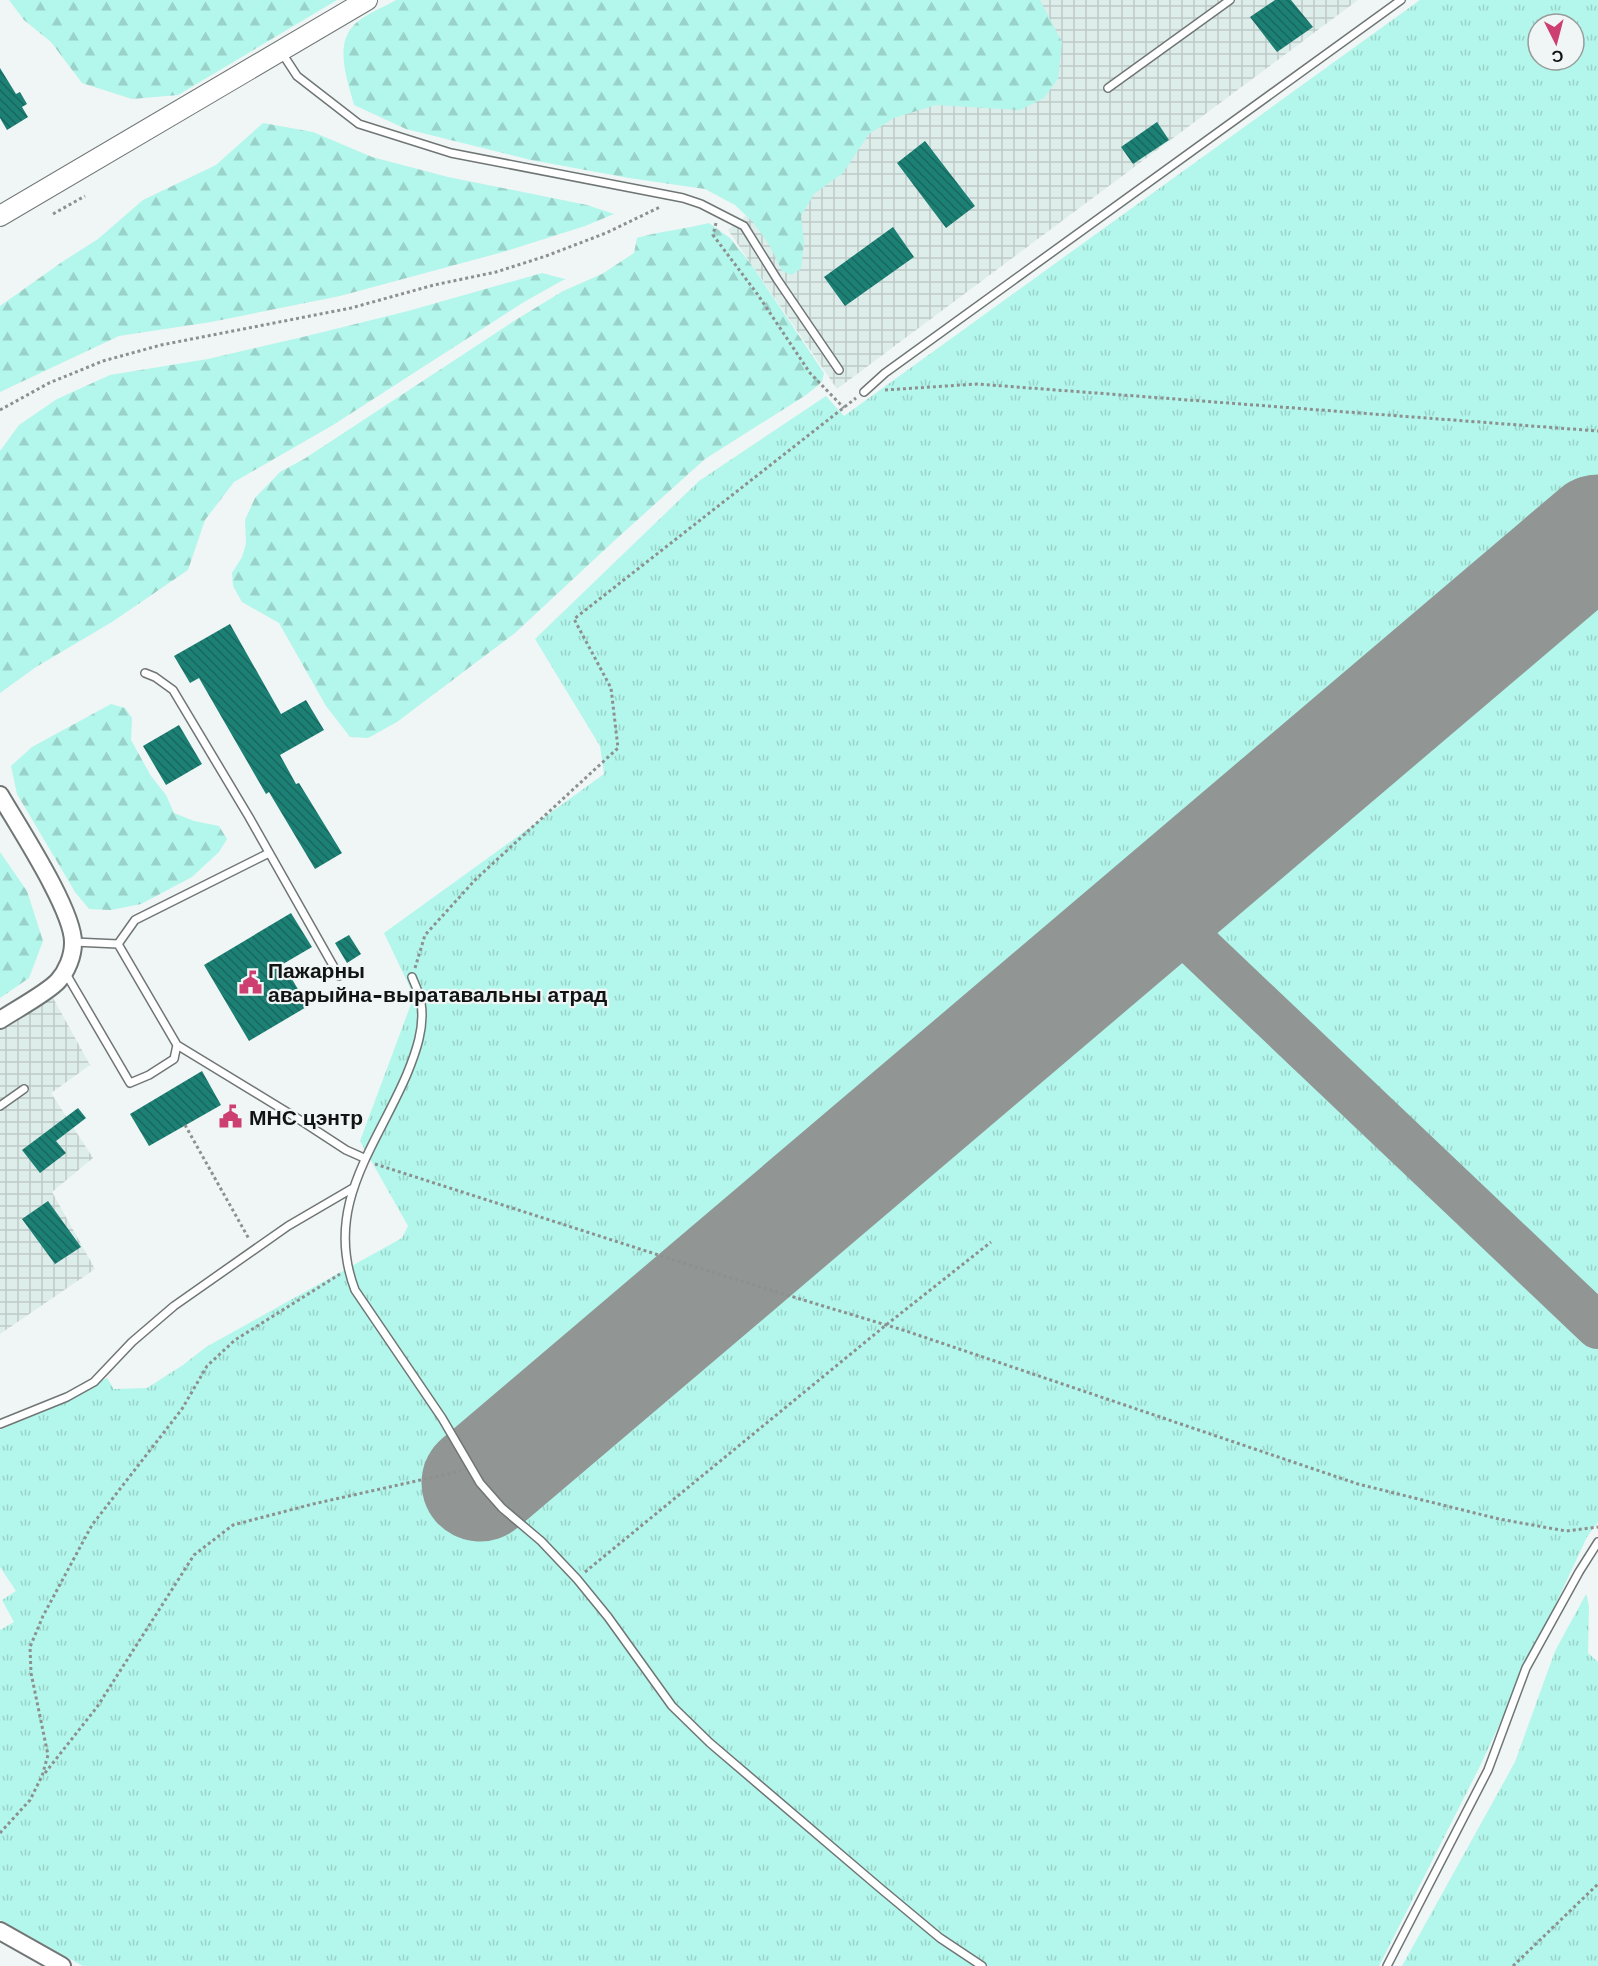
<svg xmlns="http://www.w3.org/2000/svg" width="1598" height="1966" font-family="'Work Sans',sans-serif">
	<defs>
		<pattern id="industrial-grid" width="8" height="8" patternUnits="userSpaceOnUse" patternTransform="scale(1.5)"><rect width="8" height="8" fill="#ddedea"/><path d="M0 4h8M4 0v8" fill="none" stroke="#bdcac8"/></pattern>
		<pattern id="grass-tufts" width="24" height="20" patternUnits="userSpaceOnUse" patternTransform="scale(1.5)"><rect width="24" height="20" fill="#b3f6eb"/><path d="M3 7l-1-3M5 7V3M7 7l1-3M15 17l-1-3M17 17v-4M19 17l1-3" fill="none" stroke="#99d2c9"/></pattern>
		<pattern id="forest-firs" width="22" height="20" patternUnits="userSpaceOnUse" patternTransform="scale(1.5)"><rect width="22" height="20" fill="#b3f6eb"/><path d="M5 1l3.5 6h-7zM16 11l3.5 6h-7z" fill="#99d2c9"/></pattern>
		<pattern id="building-back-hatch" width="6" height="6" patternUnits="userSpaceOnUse" patternTransform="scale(1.5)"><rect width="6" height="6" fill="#1c8074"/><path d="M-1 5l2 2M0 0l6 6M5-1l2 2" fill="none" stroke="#17685e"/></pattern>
	</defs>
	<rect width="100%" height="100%" fill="#f0f6f5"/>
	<path fill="url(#industrial-grid)" d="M1022,0H1358L837,389L728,230Z
		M52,996L90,1065L51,1093L93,1158L52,1192L95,1269L0,1334V1029Z"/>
	<path fill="url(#grass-tufts)" fill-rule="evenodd" d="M1420,0H1598V1522L1587,1537L1479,1768L1379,1966H83L0,1920V1630L14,1622L2,1600L16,1591L0,1567V1430L107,1378L114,1389L147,1388L183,1365L206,1347L402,1238L408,1226L360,1141L414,996L384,933L604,774L600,746L535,639L699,481L826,396L844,416ZM1538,24H1574V60H1538Z
		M1586,1594L1589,1606L1588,1653L1598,1662V1966H1402L1515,1762L1555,1651Z"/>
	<path fill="url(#forest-firs)" d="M9,0H337L178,95L132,99L82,83L51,42L24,20Z
		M396,0H1040L1062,42L1058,79L1044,98L1020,110L936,105L894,118L869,134L843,173L814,194L801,216L804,242L801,269L791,275L782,271L770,246L753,222L735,205L705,189L629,178L531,160L406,129L354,105C348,81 333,45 355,24C364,15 384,7 396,0Z
		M263,123L313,132L372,157L448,177L587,205L614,214L585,226L503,252L340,296L211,322L119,336L0,392V306L62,262L98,239L143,200L216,165Z
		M709,223L730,238L751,264L824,373L822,382L806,395L705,459L614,541L515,633L397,722L368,738L350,737L326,706L279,623L242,602L233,586L232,573L242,557L246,544L245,520L255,498L280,472L304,459L514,321L563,291L602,274L634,253L637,238C661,231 685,229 709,223Z
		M542,273L565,279L524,302L333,425L234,482L205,520L188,570L112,622L36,667L0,693V451L19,425L57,399L110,375L208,359L307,336L408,311Z
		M111,704L125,708L132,718L131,740L151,776L166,795L174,813L194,821L219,826L227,839L219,852L192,877L141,904L111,910L89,909L75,892L17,794L11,766L32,747Z
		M0,852L27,891L43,941L29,978L0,998Z"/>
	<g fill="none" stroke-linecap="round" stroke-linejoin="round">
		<path stroke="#919694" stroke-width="46" d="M1173,894L1186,935L1598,1326"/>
		<path stroke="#919694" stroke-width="117" d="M480,1483L1598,533"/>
	</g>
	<path fill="url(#building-back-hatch)" d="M1275,0H1291L1313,27L1277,52L1250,17Z
		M0,68L16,94L20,92L27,104L22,107L28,117L7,130L0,118Z
		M1157,122L1169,140L1133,164L1121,147Z
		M925,141L975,206L946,228L897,163Z
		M893,227L914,257L845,306L824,277Z
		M230,624L281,714L306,700L324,730L280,755L296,784L299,783L342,853L315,869L269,792L266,794L199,678L190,683L174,656Z
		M179,725L202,764L166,785L143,746Z
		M291,913L312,947L283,964L308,1006L249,1041L204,965Z
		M349,935L361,954L347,963L335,943Z
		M202,1071L221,1105L149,1146L130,1114Z
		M78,1108L86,1118L56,1141L66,1153L40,1173L22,1150Z
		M48,1201L81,1247L55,1264L22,1219Z"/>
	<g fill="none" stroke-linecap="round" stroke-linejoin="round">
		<defs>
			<path id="service" d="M282,53L297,76L359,124L451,153L683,198L701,204L744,226L777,279L839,370
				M1108,88L1230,0
				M864,392L885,373L1401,0
				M145,673L155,677L173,690L249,817L339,976
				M118,944L135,920L269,853
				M65,972L130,1083L149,1075L174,1059L177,1045L118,944L74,942
				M412,977C415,985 420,994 421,1003C425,1027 416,1052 407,1074C376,1147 323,1206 355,1290L442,1418L480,1483L502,1508L541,1541L577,1579L608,1617L672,1706L710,1743L880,1888L940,1938L982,1966
				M177,1045L300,1120L346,1150L364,1158
				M0,1106L24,1089
				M0,1424L67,1397L94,1382L132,1342L174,1306L288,1226L353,1188
				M1387,1966L1488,1770L1526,1668L1579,1572L1598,1542"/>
			<path id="tertiary" d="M0,795C18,826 74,911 73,943C73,956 67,971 58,981C47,993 15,1010 0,1020
				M0,1931L62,1966"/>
			<path id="secondary" d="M0,216L367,0"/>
		</defs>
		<use href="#service" stroke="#707675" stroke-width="10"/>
		<use href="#tertiary" stroke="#707675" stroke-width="20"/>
		<use href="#secondary" stroke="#707675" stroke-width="22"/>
		<path stroke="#8c9190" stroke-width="3" stroke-dasharray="3 3" stroke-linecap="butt" d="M53,214L85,196
			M716,223L713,235L758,295L810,373L844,408
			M885,390L977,384L1598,431
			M0,410L49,383L103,361L161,345L351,308L434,285L496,272L546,256L606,233L660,207
			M415,968L425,935L476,879L618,748L611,688L574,619L856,398
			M185,1125L249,1239
			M375,1164L724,1276L906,1331L1358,1484L1499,1519L1566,1531L1598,1527
			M585,1572L886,1325L991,1242
			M45,1773L97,1707L194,1555L233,1525L313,1504L461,1471
			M0,1833L30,1800L42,1776L48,1755L31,1673L30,1647L43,1616L92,1525L182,1409L207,1366L235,1340L340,1274
			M1513,1966L1598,1884"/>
		<use href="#service" stroke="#fff" stroke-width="7"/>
		<use href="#tertiary" stroke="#fff" stroke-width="16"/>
		<use href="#secondary" stroke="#fff" stroke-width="20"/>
	</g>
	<defs>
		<symbol id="civic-bare" viewBox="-9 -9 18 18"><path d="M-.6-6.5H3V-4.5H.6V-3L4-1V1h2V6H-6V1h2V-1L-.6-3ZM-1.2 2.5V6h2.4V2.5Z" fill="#cc3f70" stroke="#f0f6f5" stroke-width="2.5" paint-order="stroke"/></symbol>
	</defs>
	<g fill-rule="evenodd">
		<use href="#civic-bare" x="234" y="966" width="33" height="33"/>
		<use href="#civic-bare" x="214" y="1100" width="33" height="33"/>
	</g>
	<g text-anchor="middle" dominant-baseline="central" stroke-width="4.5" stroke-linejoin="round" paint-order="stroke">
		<g font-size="21" font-weight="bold" fill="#121413" stroke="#f0f6f5" text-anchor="start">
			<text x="268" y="970">Пажарны<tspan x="268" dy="24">аварыйна-выратавальны атрад</tspan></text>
			<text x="249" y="1117">МНС цэнтр</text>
		</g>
	</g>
	<g transform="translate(1556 42) rotate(174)"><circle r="28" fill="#f0f6f5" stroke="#979c9b" stroke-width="1.5"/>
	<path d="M0-4.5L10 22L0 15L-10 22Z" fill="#cc3f70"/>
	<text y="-9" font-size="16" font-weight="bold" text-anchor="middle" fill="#121413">С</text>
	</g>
</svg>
